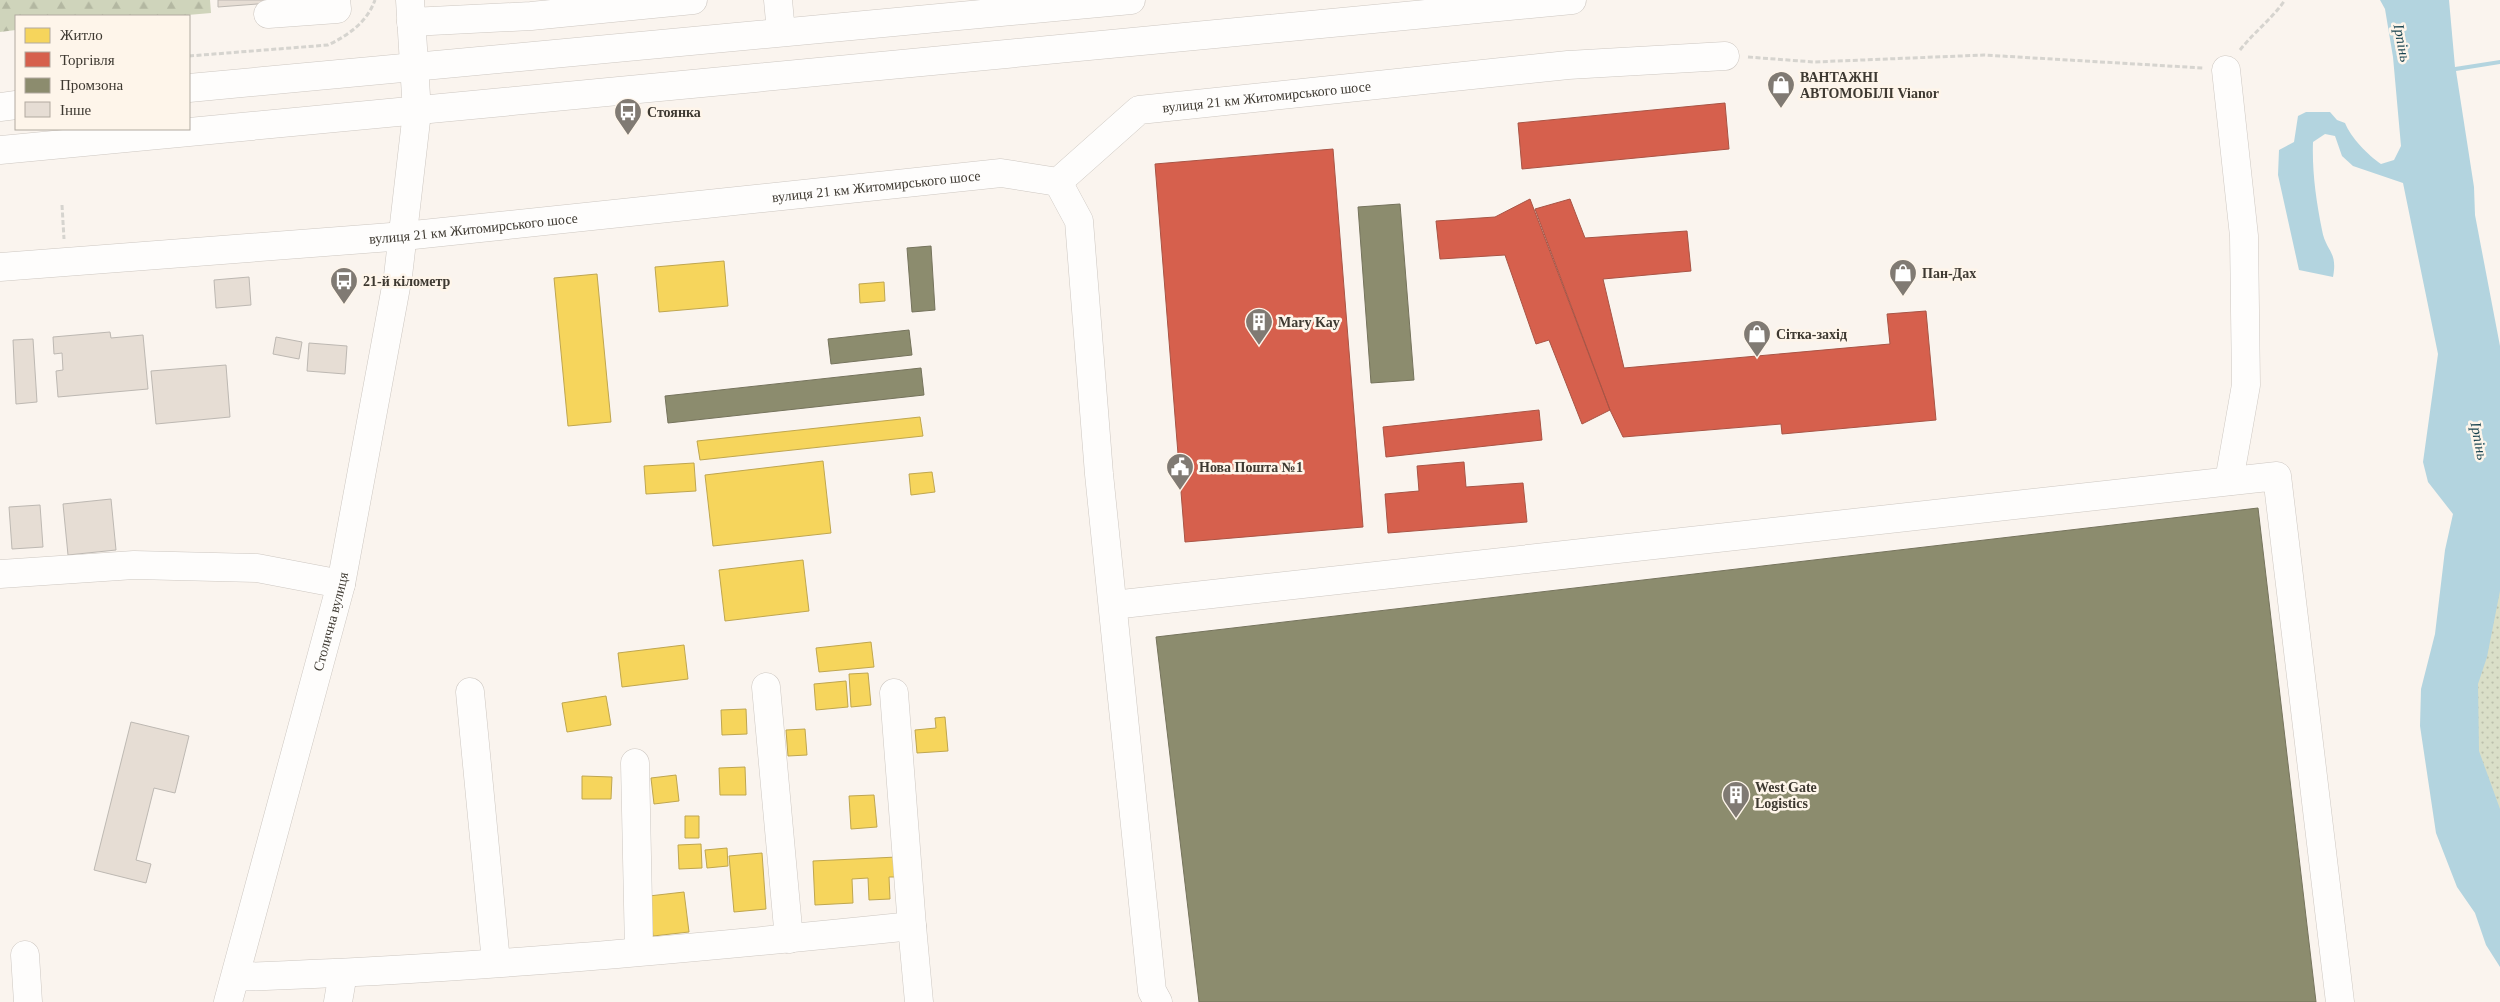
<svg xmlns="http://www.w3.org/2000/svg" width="2500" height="1002" font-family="Georgia,serif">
	<defs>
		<pattern id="grass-dots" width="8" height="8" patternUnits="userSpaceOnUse" patternTransform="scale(1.25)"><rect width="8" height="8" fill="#dadfc8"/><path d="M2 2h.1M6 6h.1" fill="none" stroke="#bcc0ac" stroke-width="1.8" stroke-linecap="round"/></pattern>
		<pattern id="forest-firs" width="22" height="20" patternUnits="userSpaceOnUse" patternTransform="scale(1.25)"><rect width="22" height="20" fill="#cfd4bb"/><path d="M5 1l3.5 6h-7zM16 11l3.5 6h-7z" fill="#b3b7a1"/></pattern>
	</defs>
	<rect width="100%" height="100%" fill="#faf4ee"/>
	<path fill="url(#grass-dots)" d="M2500,447V877L2454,672Z"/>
	<path fill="url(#forest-firs)" d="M0,0H210L211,13L176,16H16V30L0,32Z"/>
	<path fill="#b3d4df" d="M2380,0H2449L2455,67L2500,60V64L2456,71L2474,187L2475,215L2500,346V591L2487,657L2478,684L2479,751L2500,809V967L2486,945L2475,913L2457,887L2436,833L2420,726L2421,689L2435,634L2445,550L2453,514L2428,482L2423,462L2438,354L2403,183L2353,166L2342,156L2335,136L2325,134L2313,142C2312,172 2316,200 2322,230C2326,252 2338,251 2333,277L2299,270L2278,175L2279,150L2294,142L2298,116L2306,112H2330L2337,120L2345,123C2351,138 2368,155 2381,164L2394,160L2401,146L2393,57L2385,9Z"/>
	<path fill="#f6d55c" stroke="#bfa64f" d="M724,261L728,306L659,312L655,267Z
		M597,274L611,422L568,426L554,278Z
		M884,282L885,301L860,303L859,284Z
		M920,417L923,436L700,460L697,441Z
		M823,461L831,533L713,546L705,475Z
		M694,463L696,491L646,494L644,466Z
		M932,472L935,492L911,495L909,474Z
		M803,560L809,611L725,621L719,570Z
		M871,642L874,667L819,672L816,648Z
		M684,645L688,679L622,687L618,653Z
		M868,673L871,705L851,707L849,674Z
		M846,681L848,707L816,710L814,684Z
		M606,696L611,725L567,732L562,703Z
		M746,709L747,734L722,735L721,710Z
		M945,717L948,751L917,753L915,730L936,728L935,718Z
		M805,729L807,755L788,756L786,730Z
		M745,767L746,795H720L719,768Z
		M676,775L679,801L654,804L651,778Z
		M582,776L612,777L611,799H582Z
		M874,795L877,827L851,829L849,796Z
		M685,816H699V838H685Z
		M701,844L702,868L679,869L678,845Z
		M727,848L728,866L707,868L705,850Z
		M762,853L766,909L734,912L729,856Z
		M897,857L898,877H889L890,899L869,900L868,878L852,879L853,903L815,905L813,861Z
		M684,892L689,932L653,936L649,896Z"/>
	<path fill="#d6604d" stroke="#a85445" d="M1725,103L1729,149L1522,169L1518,123Z
		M1333,149L1363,527L1185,542L1155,164Z
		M1530,199L1610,410L1582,424L1549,340L1536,344L1505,255L1440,259L1436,221L1495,217Z
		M1570,199L1585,238L1687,231L1691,271L1603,279L1624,368L1890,344L1887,314L1926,311L1936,420L1782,434L1781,424L1623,437L1610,410L1535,209Z
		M1539,410L1542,440L1386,457L1383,427Z
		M1464,462L1466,487L1523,483L1527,522L1388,533L1385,494L1419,491L1417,466Z"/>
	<path fill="#8c8c6e" stroke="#75735c" d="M1400,204L1414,380L1371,383L1358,207Z
		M931,246L935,310L912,312L907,248Z
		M909,330L912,355L831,364L828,339Z
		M921,368L924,395L668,423L665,396Z
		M2258,508L2316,1002H1199L1156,637Z"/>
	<path fill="#e6ddd4" stroke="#bdb8b2" d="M218,0H310L218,7Z
		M249,277L251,305L216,308L214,280Z
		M110,332L111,338L143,335L148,389L58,397L56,371L63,370L62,353L54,354L53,337Z
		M276,337L302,342L299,359L273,354Z
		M33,339L37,402L16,404L13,340Z
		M309,343L347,346L345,374L307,371Z
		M226,365L230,417L156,424L151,371Z
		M111,499L116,550L68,555L63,504Z
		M40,505L43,547L12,549L9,507Z
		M131,722L189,736L175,793L154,788L136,860L151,864L146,883L94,870Z"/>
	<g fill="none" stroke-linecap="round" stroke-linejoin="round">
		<defs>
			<g id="minor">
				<path d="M778,0L781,32"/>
				<path d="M268,14L337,9L336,0"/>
				<path d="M411,22L531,16L693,0"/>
				<path d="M2226,70L2244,236L2246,385L2229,481"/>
				<path d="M1058,182L1079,221L1099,474L1152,991L1158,1002"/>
				<path id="s1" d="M0,267L404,236L1001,173L1058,182L1139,110L1568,65L1725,56"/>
				<path d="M0,574L134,565L257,568L341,584"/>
				<path d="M1113,605L2277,476L2340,1002"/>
				<path d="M766,687L789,939"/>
				<path d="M470,692L496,962"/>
				<path d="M894,693L912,926"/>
				<path d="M635,763L639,951"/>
				<path d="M25,955L28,1002"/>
				<path d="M236,977C461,970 688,949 912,926L919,1002"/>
				<path d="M338,1002L343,973"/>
			</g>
			<g id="major">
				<path id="s2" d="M228,1002L341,584L398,276L417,112L410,0"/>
			</g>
			<path id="highway" d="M189,88L1131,0
				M0,107L16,105
				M0,150L1572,0"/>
		</defs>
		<use href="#minor" stroke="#cdc7c1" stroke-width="29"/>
		<use href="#major" stroke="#cdc7c1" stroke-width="29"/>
		<use href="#highway" stroke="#cdc7c1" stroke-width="29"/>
		<path stroke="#d6d4cf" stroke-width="3" stroke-dasharray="5 2.5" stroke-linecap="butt" d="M2240,50C2254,32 2272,19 2285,0
			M189,56L328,45C349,35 367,22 375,0
			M1748,57L1814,62L1984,55L2203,68
			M62,205L64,239"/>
		<use href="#minor" stroke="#fefdfc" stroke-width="28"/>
		<use href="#major" stroke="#fefdfc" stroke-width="28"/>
		<use href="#highway" stroke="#fefdfc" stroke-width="28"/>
	</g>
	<defs>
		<symbol id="shop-pin" viewBox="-11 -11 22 30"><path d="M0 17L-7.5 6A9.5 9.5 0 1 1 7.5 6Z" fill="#807a73" stroke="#fef5ea"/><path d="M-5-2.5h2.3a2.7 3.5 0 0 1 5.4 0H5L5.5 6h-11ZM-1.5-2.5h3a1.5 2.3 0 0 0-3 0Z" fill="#fff"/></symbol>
		<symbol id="bus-pin" viewBox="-11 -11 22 30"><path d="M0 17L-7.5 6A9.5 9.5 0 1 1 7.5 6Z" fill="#807a73" stroke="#fef5ea"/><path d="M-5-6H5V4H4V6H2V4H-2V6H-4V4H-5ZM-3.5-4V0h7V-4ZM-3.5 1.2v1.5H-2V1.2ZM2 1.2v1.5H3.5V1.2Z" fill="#fff"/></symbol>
		<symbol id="building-pin" viewBox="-11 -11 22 30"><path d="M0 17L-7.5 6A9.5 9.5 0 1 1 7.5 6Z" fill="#807a73" stroke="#fef5ea"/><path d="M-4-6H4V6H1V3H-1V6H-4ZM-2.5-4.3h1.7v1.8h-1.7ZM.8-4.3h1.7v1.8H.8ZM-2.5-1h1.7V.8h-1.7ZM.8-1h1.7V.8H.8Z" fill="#fff"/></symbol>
		<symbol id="civic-pin" viewBox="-11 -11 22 30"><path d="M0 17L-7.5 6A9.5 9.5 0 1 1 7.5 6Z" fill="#807a73" stroke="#fef5ea"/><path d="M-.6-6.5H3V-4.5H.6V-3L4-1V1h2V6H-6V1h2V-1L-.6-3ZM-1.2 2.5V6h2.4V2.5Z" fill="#fff"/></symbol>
	</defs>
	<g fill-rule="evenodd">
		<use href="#shop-pin" x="1765" y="69" width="32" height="43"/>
		<use href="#bus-pin" x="612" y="96" width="32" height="43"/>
		<use href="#shop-pin" x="1887" y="257" width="32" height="43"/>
		<use href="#bus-pin" x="328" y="265" width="32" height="43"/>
		<use href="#building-pin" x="1243" y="306" width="32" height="43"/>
		<use href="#shop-pin" x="1741" y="318" width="32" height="43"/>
		<use href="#civic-pin" x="1164" y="451" width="32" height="43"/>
		<use href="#building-pin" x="1720" y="779" width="32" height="43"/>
	</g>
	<g text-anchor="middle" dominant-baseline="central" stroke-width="5" stroke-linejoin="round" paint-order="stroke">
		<g font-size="14" font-weight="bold" fill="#3e3931" stroke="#fef5ea" text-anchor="start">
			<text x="1800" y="77">ВАНТАЖНІ<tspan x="1800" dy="16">АВТОМОБІЛІ Vianor</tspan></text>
			<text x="647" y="112">Стоянка</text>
			<text x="1922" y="273">Пан-Дах</text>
			<text x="363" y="281">21-й кілометр</text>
			<text x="1278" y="322">Mary Kay</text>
			<text x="1776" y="334">Сітка-захід</text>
			<text x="1199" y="467">Нова Пошта №1</text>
			<text x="1755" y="787">West Gate<tspan x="1755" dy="16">Logistics</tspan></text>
		</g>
		<g font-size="14" fill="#3e3931" stroke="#fef5ea">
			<text stroke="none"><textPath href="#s1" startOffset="1300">вулиця 21 км Житомирського шосе</textPath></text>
			<text stroke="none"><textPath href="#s1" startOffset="880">вулиця 21 км Житомирського шосе</textPath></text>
			<text stroke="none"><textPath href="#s1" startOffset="475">вулиця 21 км Житомирського шосе</textPath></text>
			<text stroke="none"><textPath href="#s2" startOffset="394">Столична вулиця</textPath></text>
		</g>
		<g font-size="15" font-style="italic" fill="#133f4c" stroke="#fef5ea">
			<text transform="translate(2402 43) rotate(79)">Ірпінь</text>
			<text transform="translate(2479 441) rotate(79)">Ірпінь</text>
		</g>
	</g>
	<rect x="15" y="15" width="175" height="115" fill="#fef5ea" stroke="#b1aaa0"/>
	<rect x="25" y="28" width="25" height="15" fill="#f6d55c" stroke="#b1aaa0"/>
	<text x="60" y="40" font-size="15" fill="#3e3931">Житло</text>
	<rect x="25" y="52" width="25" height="15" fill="#d6604d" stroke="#b1aaa0"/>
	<text x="60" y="65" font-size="15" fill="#3e3931">Торгівля</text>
	<rect x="25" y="78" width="25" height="15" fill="#8c8c6e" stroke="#b1aaa0"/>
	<text x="60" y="90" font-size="15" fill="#3e3931">Промзона</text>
	<rect x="25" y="102" width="25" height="15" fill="#e6ddd4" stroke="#b1aaa0"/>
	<text x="60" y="115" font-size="15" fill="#3e3931">Інше</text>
</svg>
